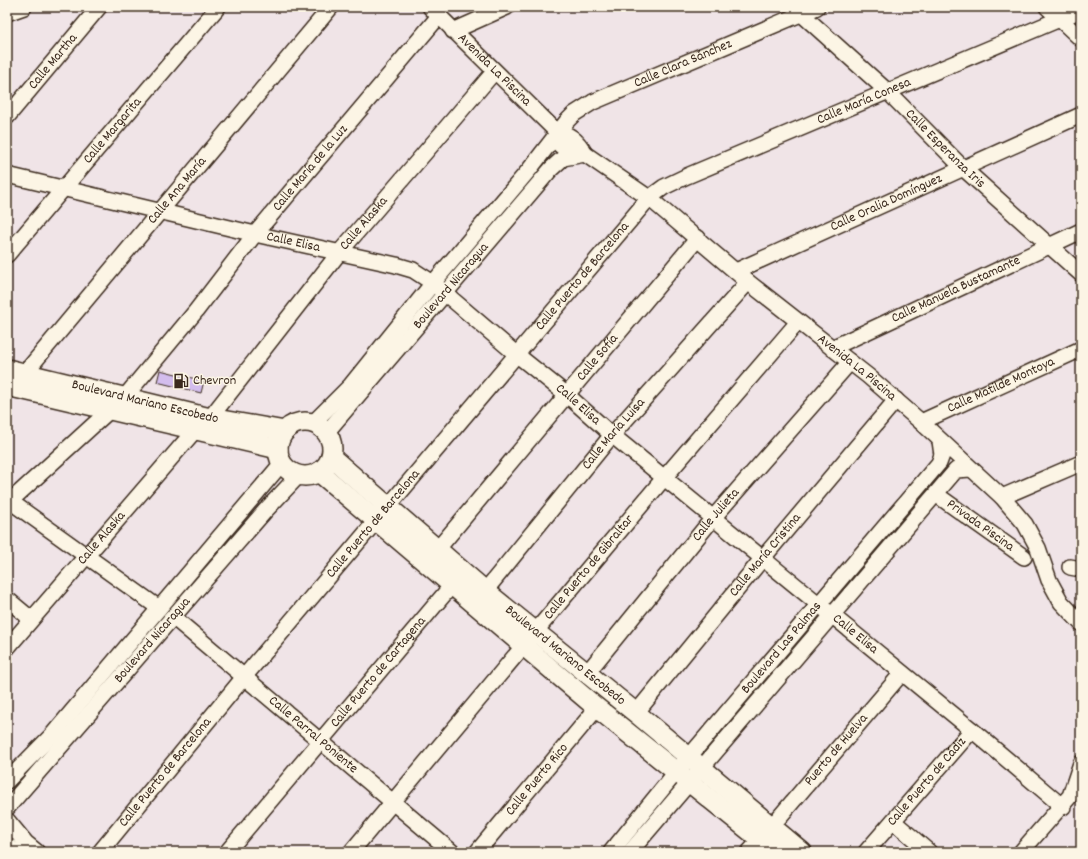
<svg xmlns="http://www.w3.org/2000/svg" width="1088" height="859" viewBox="0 0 1088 859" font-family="Dekko,sans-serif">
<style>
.building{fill:#d3bded;stroke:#3b2a1e}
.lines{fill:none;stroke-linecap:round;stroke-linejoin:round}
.minor-casing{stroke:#3b2a1e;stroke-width:18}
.major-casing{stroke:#3b2a1e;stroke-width:22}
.minor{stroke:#fcf5e5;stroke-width:15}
.major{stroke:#fcf5e5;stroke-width:19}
.labels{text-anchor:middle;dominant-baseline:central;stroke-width:3;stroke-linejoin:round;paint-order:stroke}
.street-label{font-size:14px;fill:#3b2a1e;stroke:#fcf5e5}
.poi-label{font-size:14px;fill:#3b2a1e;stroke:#fcf5e5;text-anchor:start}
</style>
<rect width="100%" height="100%" fill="#f0e4e7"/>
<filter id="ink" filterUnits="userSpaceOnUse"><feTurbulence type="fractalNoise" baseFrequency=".025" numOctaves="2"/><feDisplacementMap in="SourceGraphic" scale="8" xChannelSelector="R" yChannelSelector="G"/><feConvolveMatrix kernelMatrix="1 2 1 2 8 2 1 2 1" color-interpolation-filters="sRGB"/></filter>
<g filter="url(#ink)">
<path class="building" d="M160 370 204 381 201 393 157 382Z"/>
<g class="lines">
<g class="minor-casing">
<g id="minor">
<path id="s1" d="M430 7 558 133 560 145 566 150 585 154 649 198 748 282 868 376 921 422 1002 497 1025 524 1038 548 1049 580 1061 602 1081 623"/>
<path d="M1047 7 1081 39"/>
<path id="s2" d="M795 8 887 91 963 168 1081 274"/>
<path d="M7 13 24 7"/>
<path d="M453 31 507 7"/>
<path id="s3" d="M7 117 99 7"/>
<path id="s4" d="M7 175 255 234 396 265 413 270 433 283 516 354 566 394 612 435 972 730 1063 807"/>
<path id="s5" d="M7 255 218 7"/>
<path id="s6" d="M736 271 1081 115"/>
<path id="s7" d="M832 348 1081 231"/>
<path id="s8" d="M24 374 331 7"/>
<path id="s9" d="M124 398 196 311 255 234 439 16"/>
<path id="s10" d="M210 418 339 253 494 72"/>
<path id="s11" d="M921 422 1081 349"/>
<path id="s12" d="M313 423 351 385 433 283 529 170 567 121 574 114 593 102 817 7"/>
<path id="s13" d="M326 433 551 169 563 158 585 154C579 143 571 133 558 133"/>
<path id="s14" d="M937 495 1024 557"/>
<path d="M1002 497 1081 463"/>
<path d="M7 499 159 608"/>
<path d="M7 504 111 409"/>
<path id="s15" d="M436 551 698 238"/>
<path d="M1070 567 1081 569"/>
<path id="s16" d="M485 591 612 435 748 282"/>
<path d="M7 599 31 619"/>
<path id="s17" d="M173 617 452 852"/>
<path id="s18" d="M7 648 196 429"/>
<path id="s19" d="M587 673 713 518 850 362"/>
<path id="s20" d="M636 713 762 559 896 400"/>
<path d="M7 781 52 735 282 463"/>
<path id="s21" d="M7 808 265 511 299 475"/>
<path d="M7 820 26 843 37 852"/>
<path d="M893 821 929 852"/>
<path id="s22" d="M771 827 902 673"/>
<path d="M7 845 16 852"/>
<path id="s23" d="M100 852 244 677 649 198 664 187 687 176 1081 10"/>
<path id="s24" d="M227 852 452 585"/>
<path id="s25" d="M351 852 664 478 798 322"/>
<path id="s26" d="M477 852 597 708"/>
<path id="s27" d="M611 852 677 771 939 463 942 455 940 441"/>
<path d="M630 852 956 470 971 469"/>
<path d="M749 852 761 839"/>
<path id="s28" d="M866 852 972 730"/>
<path d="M1021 852 1070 796 1081 763"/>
</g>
</g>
<g class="major-casing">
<g id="major">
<path id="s29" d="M7 369 210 418 285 431"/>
<path d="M7 386 278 449"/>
<circle cx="305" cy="449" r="27"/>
<path id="s30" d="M331 457 485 591 636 713 802 852"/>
<path d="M319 472 597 708 776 852"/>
</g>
</g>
<use href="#minor" class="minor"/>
<use href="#major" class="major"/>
</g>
</g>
<defs>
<g id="fuel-bare" transform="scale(1.2)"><path d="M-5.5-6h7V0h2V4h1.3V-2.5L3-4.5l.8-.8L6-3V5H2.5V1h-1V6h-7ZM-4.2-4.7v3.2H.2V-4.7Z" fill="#3b2a1e" stroke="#fcf5e5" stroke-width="2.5" paint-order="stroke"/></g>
</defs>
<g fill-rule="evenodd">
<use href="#fuel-bare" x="181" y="381"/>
</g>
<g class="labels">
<g class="street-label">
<text stroke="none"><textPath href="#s3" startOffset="72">Calle Martha</textPath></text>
<text stroke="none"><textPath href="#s12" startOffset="525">Calle Clara Sánchez</textPath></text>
<text stroke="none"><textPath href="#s1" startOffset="90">Avenida La Piscina</textPath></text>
<text stroke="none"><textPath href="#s23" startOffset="1090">Calle María Conesa</textPath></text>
<text stroke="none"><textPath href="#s5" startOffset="163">Calle Margarita</textPath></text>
<text stroke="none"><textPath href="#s2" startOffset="206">Calle Esperanza Iris</textPath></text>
<text stroke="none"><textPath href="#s9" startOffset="296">Calle María de la Luz</textPath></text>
<text stroke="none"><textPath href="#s8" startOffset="239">Calle Ana María</textPath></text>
<text stroke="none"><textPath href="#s6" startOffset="165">Calle Oralia Domínguez</textPath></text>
<text stroke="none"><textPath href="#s10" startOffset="248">Calle Alaska</textPath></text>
<text stroke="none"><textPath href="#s4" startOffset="294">Calle Elisa</textPath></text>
<text stroke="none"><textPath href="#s23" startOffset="751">Calle Puerto de Barcelona</textPath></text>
<text stroke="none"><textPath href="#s13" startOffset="193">Boulevard Nicaragua</textPath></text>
<text stroke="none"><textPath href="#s7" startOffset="137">Calle Manuela Bustamante</textPath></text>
<text stroke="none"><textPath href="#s15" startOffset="252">Calle Sofía</textPath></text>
<text stroke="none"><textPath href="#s1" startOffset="565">Avenida La Piscina</textPath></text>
<text stroke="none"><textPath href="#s11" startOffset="88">Calle Matilde Montoya</textPath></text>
<text stroke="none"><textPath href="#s29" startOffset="142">Boulevard Mariano Escobedo</textPath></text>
<text stroke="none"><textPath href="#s4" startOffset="630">Calle Elisa</textPath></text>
<text stroke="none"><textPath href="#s16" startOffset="203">Calle María Luisa</textPath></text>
<text stroke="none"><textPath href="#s19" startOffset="204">Calle Julieta</textPath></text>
<text stroke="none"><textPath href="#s23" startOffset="427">Calle Puerto de Barcelona</textPath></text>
<text stroke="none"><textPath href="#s14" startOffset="53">Privada Piscina</textPath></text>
<text stroke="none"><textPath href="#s18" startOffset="145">Calle Alaska</textPath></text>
<text stroke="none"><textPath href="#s20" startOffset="204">Calle María Cristina</textPath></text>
<text stroke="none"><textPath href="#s25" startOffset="371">Calle Puerto de Gibraltar</textPath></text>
<text stroke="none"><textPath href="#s4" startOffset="990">Calle Elisa</textPath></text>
<text stroke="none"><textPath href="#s21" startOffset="222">Boulevard Nicaragua</textPath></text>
<text stroke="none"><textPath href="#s27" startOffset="266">Boulevard Las Palmas</textPath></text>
<text stroke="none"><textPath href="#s30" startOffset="307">Boulevard Mariano Escobedo</textPath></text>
<text stroke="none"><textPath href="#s24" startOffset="235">Calle Puerto de Cartagena</textPath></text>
<text stroke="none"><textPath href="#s17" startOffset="183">Calle Parral Poniente</textPath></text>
<text stroke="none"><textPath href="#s22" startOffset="101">Puerto de Huelva</textPath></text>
<text stroke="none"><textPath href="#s23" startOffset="103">Calle Puerto de Barcelona</textPath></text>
<text stroke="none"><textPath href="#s26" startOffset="94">Calle Puerto Rico</textPath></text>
<text stroke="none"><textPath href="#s28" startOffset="93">Calle Puerto de Cádiz</textPath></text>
</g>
<g class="poi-label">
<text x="193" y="381">Chevron</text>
</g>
</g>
<rect width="1088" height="859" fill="none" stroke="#fcf5e5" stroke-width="24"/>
<rect x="12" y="12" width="1064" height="835" fill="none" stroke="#3b2a1e" stroke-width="1.5" filter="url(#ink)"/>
</svg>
